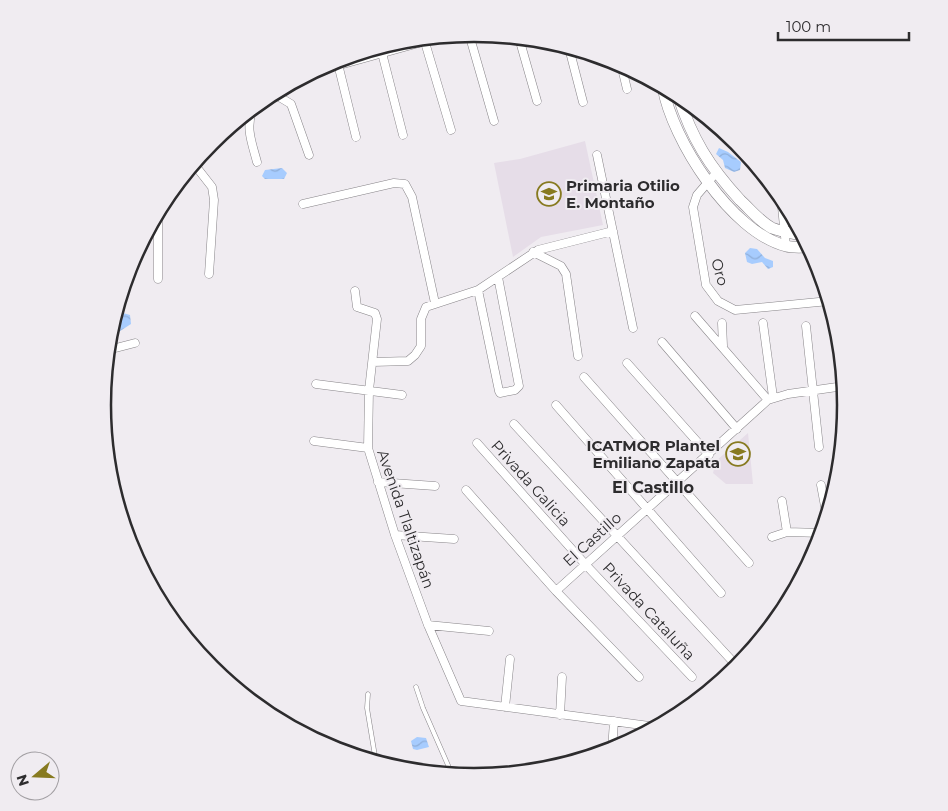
<svg xmlns="http://www.w3.org/2000/svg" width="948" height="811" viewBox="0 0 948 811" font-family="Montserrat,sans-serif">
<style>
.built{fill:#e6dde8}
.water{fill:url(#water-waves)}
.lines{fill:none;stroke-linecap:round;stroke-linejoin:round}
.lane-casing{stroke:#878488;stroke-width:5}
.street-casing{stroke:#878488;stroke-width:9}
.secondary-casing{stroke:#878488;stroke-width:12}
.lane{stroke:#fff;stroke-width:4}
.street{stroke:#fff;stroke-width:8}
.secondary{stroke:#fff;stroke-width:11}
.labels{text-anchor:middle;dominant-baseline:central;stroke-width:4;stroke-linejoin:round;paint-order:stroke}
.poi-label{font-size:15px;font-weight:bold;fill:#2d2c2e;stroke:#f0ecf1;text-anchor:start}
.street-label{font-size:15px;fill:#2d2c2e;stroke:#f0ecf1}
.neighbourhood-label{font-size:16px;font-weight:bold;fill:#2d2c2e;stroke:#f0ecf1}
.rim{fill:none;stroke:#2d2c2e;stroke-width:2.5}
</style>
<defs>
<pattern id="water-waves" width="16" height="10" patternUnits="userSpaceOnUse" patternTransform="scale(1.25)"><rect width="16" height="10" fill="#a7ccfe"/><path d="M0 5q4-4 8 0t8 0" fill="none" stroke="#90afda"/></pattern>
</defs>
<rect width="100%" height="100%" fill="#f0ecf1"/>
<path class="built" d="M585 141 603 225 541 237 513 257 494 163 520 159Z
M748 433 753 484H726L713 473 716 461Z"/>
<path class="water" d="M719 148 728 152 741 162 740 170 734 172 725 168 723 160 716 154Z
M282 168 287 173 284 179H265L262 176 265 170Z
M750 248 757 249 765 258 773 261V267L768 269 762 262 752 264 747 262 745 253Z
M123 313 130 315 131 324 117 333H109L113 320Z
M417 737 426 738 429 747 417 750 413 749 411 741Z"/>
<g class="lines">
<g class="lane-casing">
<path id="lane" d="M416 687 423 708 451 772
M368 694 367 708 376 762"/>
</g>
<g class="street-casing">
<path id="street" d="M469 34 494 121
M519 38 537 101
M424 39 451 130
M569 48 583 102
M382 53 403 135
M337 60 356 137
M621 64 627 89
M267 97 276 95 291 104 309 155
M253 109C245 127 252 143 257 162
M597 155 633 328
M194 164 212 187 214 200 209 274
M716 173 697 195 693 207 706 285 718 301 735 310 829 301
M781 197 786 246
M303 204 394 183 405 184 412 197 435 303
M158 213V279
M533 252 561 266 566 274 578 356
M478 290 499 391 500 393 515 390 519 386 498 277
M355 291 357 307 375 313 377 319 369 390 368 448 395 535 428 625 461 701 657 727
M695 316 768 400
M722 323 723 346
M763 323 773 397
M806 326 819 447
M662 342 737 429
M108 350 135 343
M373 362 408 361 415 355 421 346V319L426 307 478 290 538 250 613 231
M627 363 709 455
M584 377 749 563
M316 384 402 395
M556 405 721 593
M514 424 735 664
M314 441 368 448
M477 443 585 564 692 677
M378 482 435 486
M821 485 827 517
M466 490 556 591 639 677
M782 501 787 532
M395 535 454 539
M772 537 787 532 822 533
M798 585V580
M556 591 768 400 788 394 844 386
M428 625 489 631
M505 707 510 659
M560 715 562 677
M612 750 614 721"/>
</g>
<g class="secondary-casing">
<path id="secondary" d="M316 70 431 38
M663 87C672 140 731 232 786 246 793 248 802 247 809 247
M678 95C692 139 709 166 740 200 750 209 760 222 772 228 782 232 792 233 802 235
M399 769 478 777"/>
</g>
<use href="#lane" class="lane"/>
<use href="#street" class="street"/>
<use href="#secondary" class="secondary"/>
</g>
<defs>
<g id="school-ring" transform="scale(1.25)"><circle r="9.5" fill="#f0ecf1" stroke="#877a20" stroke-width="1.5"/><path d="M0-5L7-2L0 1L-7-2ZM-4 1L0 2.5L4 1V4Q0 6-4 4Z" fill="#877a20"/></g>
<g id="university-ring" transform="scale(1.25)"><circle r="9.5" fill="#f0ecf1" stroke="#877a20" stroke-width="1.5"/><path d="M0-5L7-2L0 1L-7-2ZM-4 1L0 2.5L4 1V4Q0 6-4 4Z" fill="#877a20"/></g>
</defs>
<g fill-rule="evenodd">
<use href="#school-ring" x="549" y="194"/>
<use href="#university-ring" x="738" y="454"/>
</g>
<g class="labels">
<g class="poi-label">
<text x="566" y="185">Primaria Otilio<tspan x="566" dy="17">E. Montaño</tspan></text>
<text x="720" y="445" text-anchor="end">ICATMOR Plantel<tspan x="720" dy="17">Emiliano Zapata</tspan></text>
</g>
<g class="street-label">
<text transform="translate(720 272) rotate(74)">Oro</text>
<text transform="translate(531 483) rotate(48)">Privada Galicia</text>
<text transform="translate(406 519) rotate(71)">Avenida Tlaltizapán</text>
<text transform="translate(592 539) rotate(-42)">El Castillo</text>
<text transform="translate(649 611) rotate(47)">Privada Cataluña</text>
</g>
<g class="neighbourhood-label">
<text x="653" y="487">El Castillo</text>
</g>
</g>
<path d="M0 0H948V811H0ZM111 405a363 363 0 1 1 726 0a363 363 0 1 1-726 0Z" fill="#f0ecf1" fill-rule="evenodd"/>
<path class="rim" d="M111 405a363 363 0 1 1 726 0a363 363 0 1 1-726 0Z"/>
<g transform="translate(35 776) rotate(251)"><circle r="24" fill="#f0ecf1" stroke="#a29fa3"/>
<path d="M0-4L9 19L0 12L-9 19Z" fill="#877a20"/>
<text y="-8" font-size="14" font-weight="bold" text-anchor="middle" fill="#2d2c2e">N</text>
</g>
<path d="M778 32v8h131v-8" fill="none" stroke="#2d2c2e" stroke-width="2.5"/>
<text x="786" y="32" font-size="15" fill="#2d2c2e" stroke="#f0ecf1" stroke-width="4" paint-order="stroke">100 m</text>
</svg>
